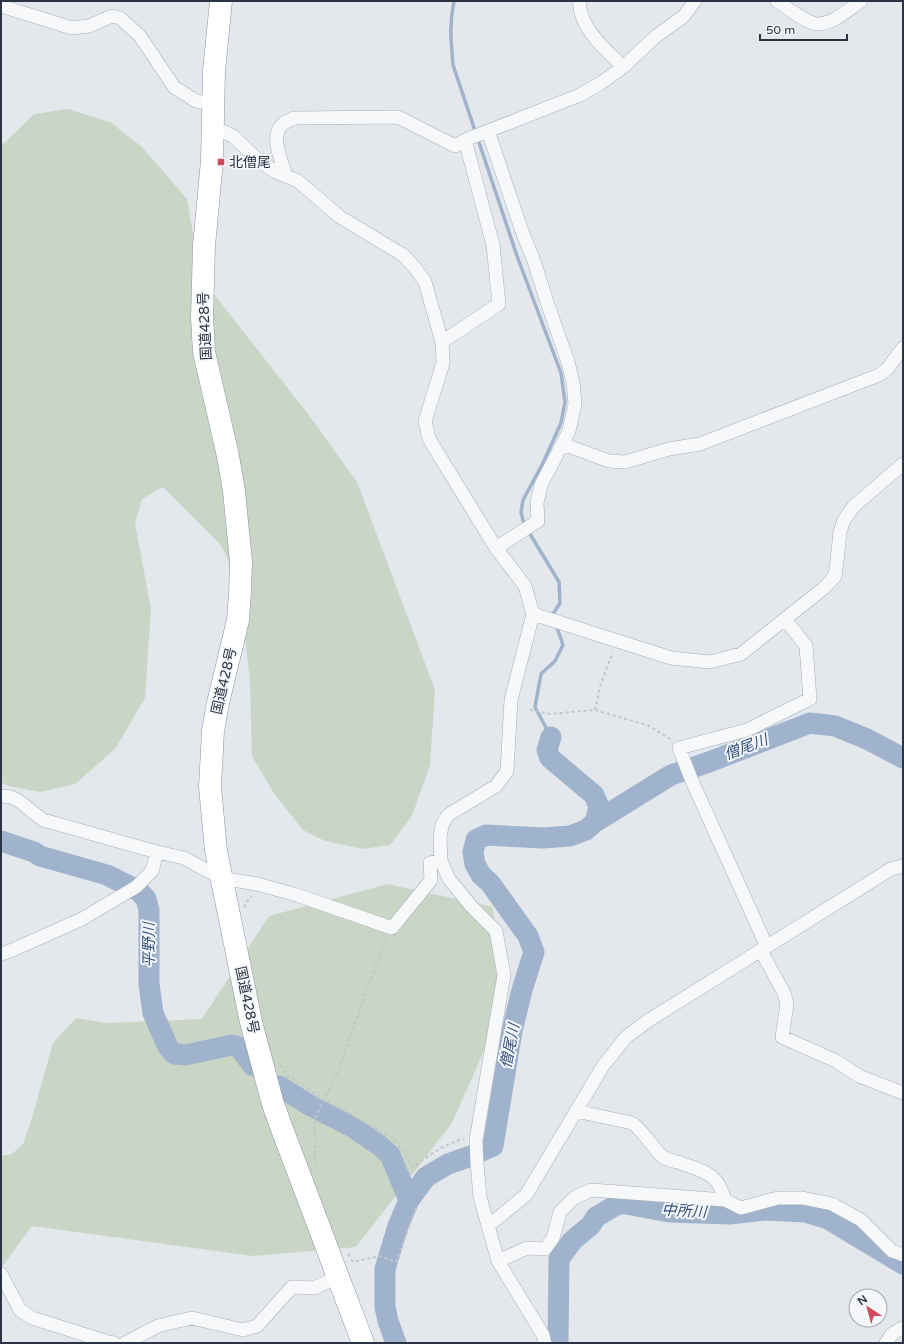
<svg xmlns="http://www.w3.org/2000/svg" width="904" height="1344" viewBox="0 0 904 1344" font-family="'Varela Round','Noto Sans JP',sans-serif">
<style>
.green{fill:#c9d6c5}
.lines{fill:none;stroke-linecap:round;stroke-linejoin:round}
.stream{stroke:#9fb4cc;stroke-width:3.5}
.river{stroke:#9fb4cc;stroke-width:21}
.minor-casing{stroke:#a9aeb7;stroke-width:14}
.trunk-casing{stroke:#8b94a3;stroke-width:23}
.path{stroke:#c2c5cb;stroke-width:2;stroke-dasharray:3 3;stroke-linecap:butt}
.minor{stroke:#f7f8fa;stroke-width:13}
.trunk{stroke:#fff;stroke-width:22}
.poi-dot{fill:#d1495b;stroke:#f4f6f9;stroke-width:1.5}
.labels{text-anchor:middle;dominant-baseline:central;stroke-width:4;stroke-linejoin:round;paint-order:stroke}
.poi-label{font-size:14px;fill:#2b3445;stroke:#f4f6f9;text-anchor:start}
.street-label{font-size:14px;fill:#2b3445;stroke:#f4f6f9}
.water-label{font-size:15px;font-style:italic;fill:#34527a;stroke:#f4f6f9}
</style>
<rect width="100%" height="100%" fill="#e4e7ec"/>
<path class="green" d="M68 109 110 122 142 147 187 199 196 252 209 288 308 414 357 482 435 690 430 765 412 816 390 845 363 849 325 841 303 830 275 795 252 756 250 681 239 584 221 545 163 487 142 499 135 523 151 609 145 698 115 749 75 784 40 792 8 786 1 782V146L34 114Z
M388 884 493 907 502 1010 452 1123 356 1247 253 1256 32 1226 1 1268V1156L12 1154 23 1144 31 1121 53 1043 76 1018 106 1023 202 1019 269 916Z"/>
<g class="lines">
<path class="stream" d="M454 1C449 25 451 41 453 65L517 256 561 373 565 402 561 423 543 463 523 500 521 512 524 524 559 582 560 603 553 614 554 617
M551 737 535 707 541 674 555 661 563 645 556 625"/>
<path class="river" d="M595 822 671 775 709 762 810 723 835 726 867 739 903 758
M1 841 34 852 40 856 107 875 139 891 146 899 149 910V984L153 1013 168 1047 174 1054 185 1055 232 1045 239 1047 253 1066
M279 1086 311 1106 354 1128 379 1145 390 1155 409 1200
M396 1343 388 1321 385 1307V1269L398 1226 409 1200 426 1177 448 1164 471 1156 493 1146 512 1031 522 990 534 952 528 936 490 883 481 875 475 864 473 852 476 840 486 835 543 838 570 836 586 830 595 822 599 807 594 795 550 758 547 750 551 737
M558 1343 559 1259 572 1241 591 1225 596 1217 618 1204H626L669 1212 730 1214 765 1210 805 1212 828 1219 903 1264"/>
<g class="minor-casing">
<path id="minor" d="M580 1C577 26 608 52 623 67
M777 1C786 7 808 24 818 24 833 24 849 9 861 1
M1 6 72 28 89 26 112 16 120 18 140 36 174 87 196 101 213 104
M213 127 233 136 258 160 276 172 298 181 340 217 403 255 416 269 425 282 442 342 443 363 425 421 429 439 496 548 525 586 533 614 511 700 507 771 496 786 448 815 442 825 440 839 441 860 444 868 449 879 471 906 496 931 504 975 476 1140 477 1163 480 1197 498 1261 543 1335 545 1343
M488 131 523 234 534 261 547 302 568 362 573 382 575 404 569 431 541 485 537 503 538 521 496 548
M286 176C282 162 269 135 283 124 286 121 291 120 294 118L398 117 455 146 465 140
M442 342 499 304 493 245 465 140 580 95 601 83 623 67 655 37 684 16 695 1
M562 444 609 461 625 462 669 449 700 444 879 375 887 369 903 348
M533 614 671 658 710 662 741 654 824 588 835 576 837 561 840 532 844 520 853 507 903 464
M1 796 11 797 19 801 43 820 157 852 184 858 221 878 257 884 297 895 392 928 431 880 430 863 441 860
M767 947 692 781 679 748 747 730 810 699 806 646 785 619
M761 951 784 993 787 1004 782 1037 836 1061 859 1076 903 1093
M1 954 10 951 82 919 136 887 152 871 157 852
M576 1111 632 1123C645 1132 651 1147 663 1157 667 1160 673 1161 678 1162 702 1171 717 1171 725 1200
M488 1226 526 1195 603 1066 626 1037 649 1020 891 869 903 866
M498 1261 527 1248 545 1249 553 1238 560 1212 574 1198 591 1190 725 1200 741 1208 778 1198H802L832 1204 861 1220 892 1251 903 1255
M1 1274 20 1310 32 1318 108 1342 114 1343
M125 1343 158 1326 174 1322 192 1318 243 1330 257 1326 292 1287 314 1288 338 1277
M886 1343 892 1334 902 1328H903"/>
</g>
<g class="trunk-casing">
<path id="trunk" d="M221 1 214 71 212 161 204 246 202 317 204 352 228 456 234 491 241 562 240 593 238 620 218 703 213 731 210 787 216 851 251 1022 273 1104 282 1129 363 1343"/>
</g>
<path class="path" d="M530 710 550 714 595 710 647 725 666 736 671 740
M595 710 601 683 613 652
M244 907 248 900 252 896
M281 1065 287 1075 323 1099 393 1138 406 1155 413 1167C430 1155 443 1144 464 1139
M315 1166V1125L316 1116 339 1068 386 938
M348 1254 353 1262 380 1256 396 1262 416 1208"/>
<use href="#minor" class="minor"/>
<use href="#trunk" class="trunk"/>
</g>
<rect class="poi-dot" x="217" y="158" width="8" height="8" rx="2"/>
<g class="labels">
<g class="poi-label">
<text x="229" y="162">北僧尾</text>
</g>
<g class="street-label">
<text transform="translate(205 326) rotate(-93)">国道428号</text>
<text transform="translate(224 681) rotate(-77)">国道428号</text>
<text transform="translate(247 1000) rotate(78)">国道428号</text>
</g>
<g class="water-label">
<text transform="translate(746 747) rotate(-21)">僧尾川</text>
<text transform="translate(149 945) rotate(-90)">平野川</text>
<text transform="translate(510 1046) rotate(-79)">僧尾川</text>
<text transform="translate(684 1211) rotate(3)">中所川</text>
</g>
</g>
<rect width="904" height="1344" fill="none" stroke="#2b3445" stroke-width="4"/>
<g transform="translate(868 1308) rotate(324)"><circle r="19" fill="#f4f6f9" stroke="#a4a8b1"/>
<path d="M0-3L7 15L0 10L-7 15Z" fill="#d1495b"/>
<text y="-6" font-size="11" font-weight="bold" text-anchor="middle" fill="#2b3445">N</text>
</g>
<path d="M760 34v6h87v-6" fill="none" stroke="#2b3445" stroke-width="2"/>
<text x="766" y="34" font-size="12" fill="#2b3445" stroke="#f4f6f9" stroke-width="3" paint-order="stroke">50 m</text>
</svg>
